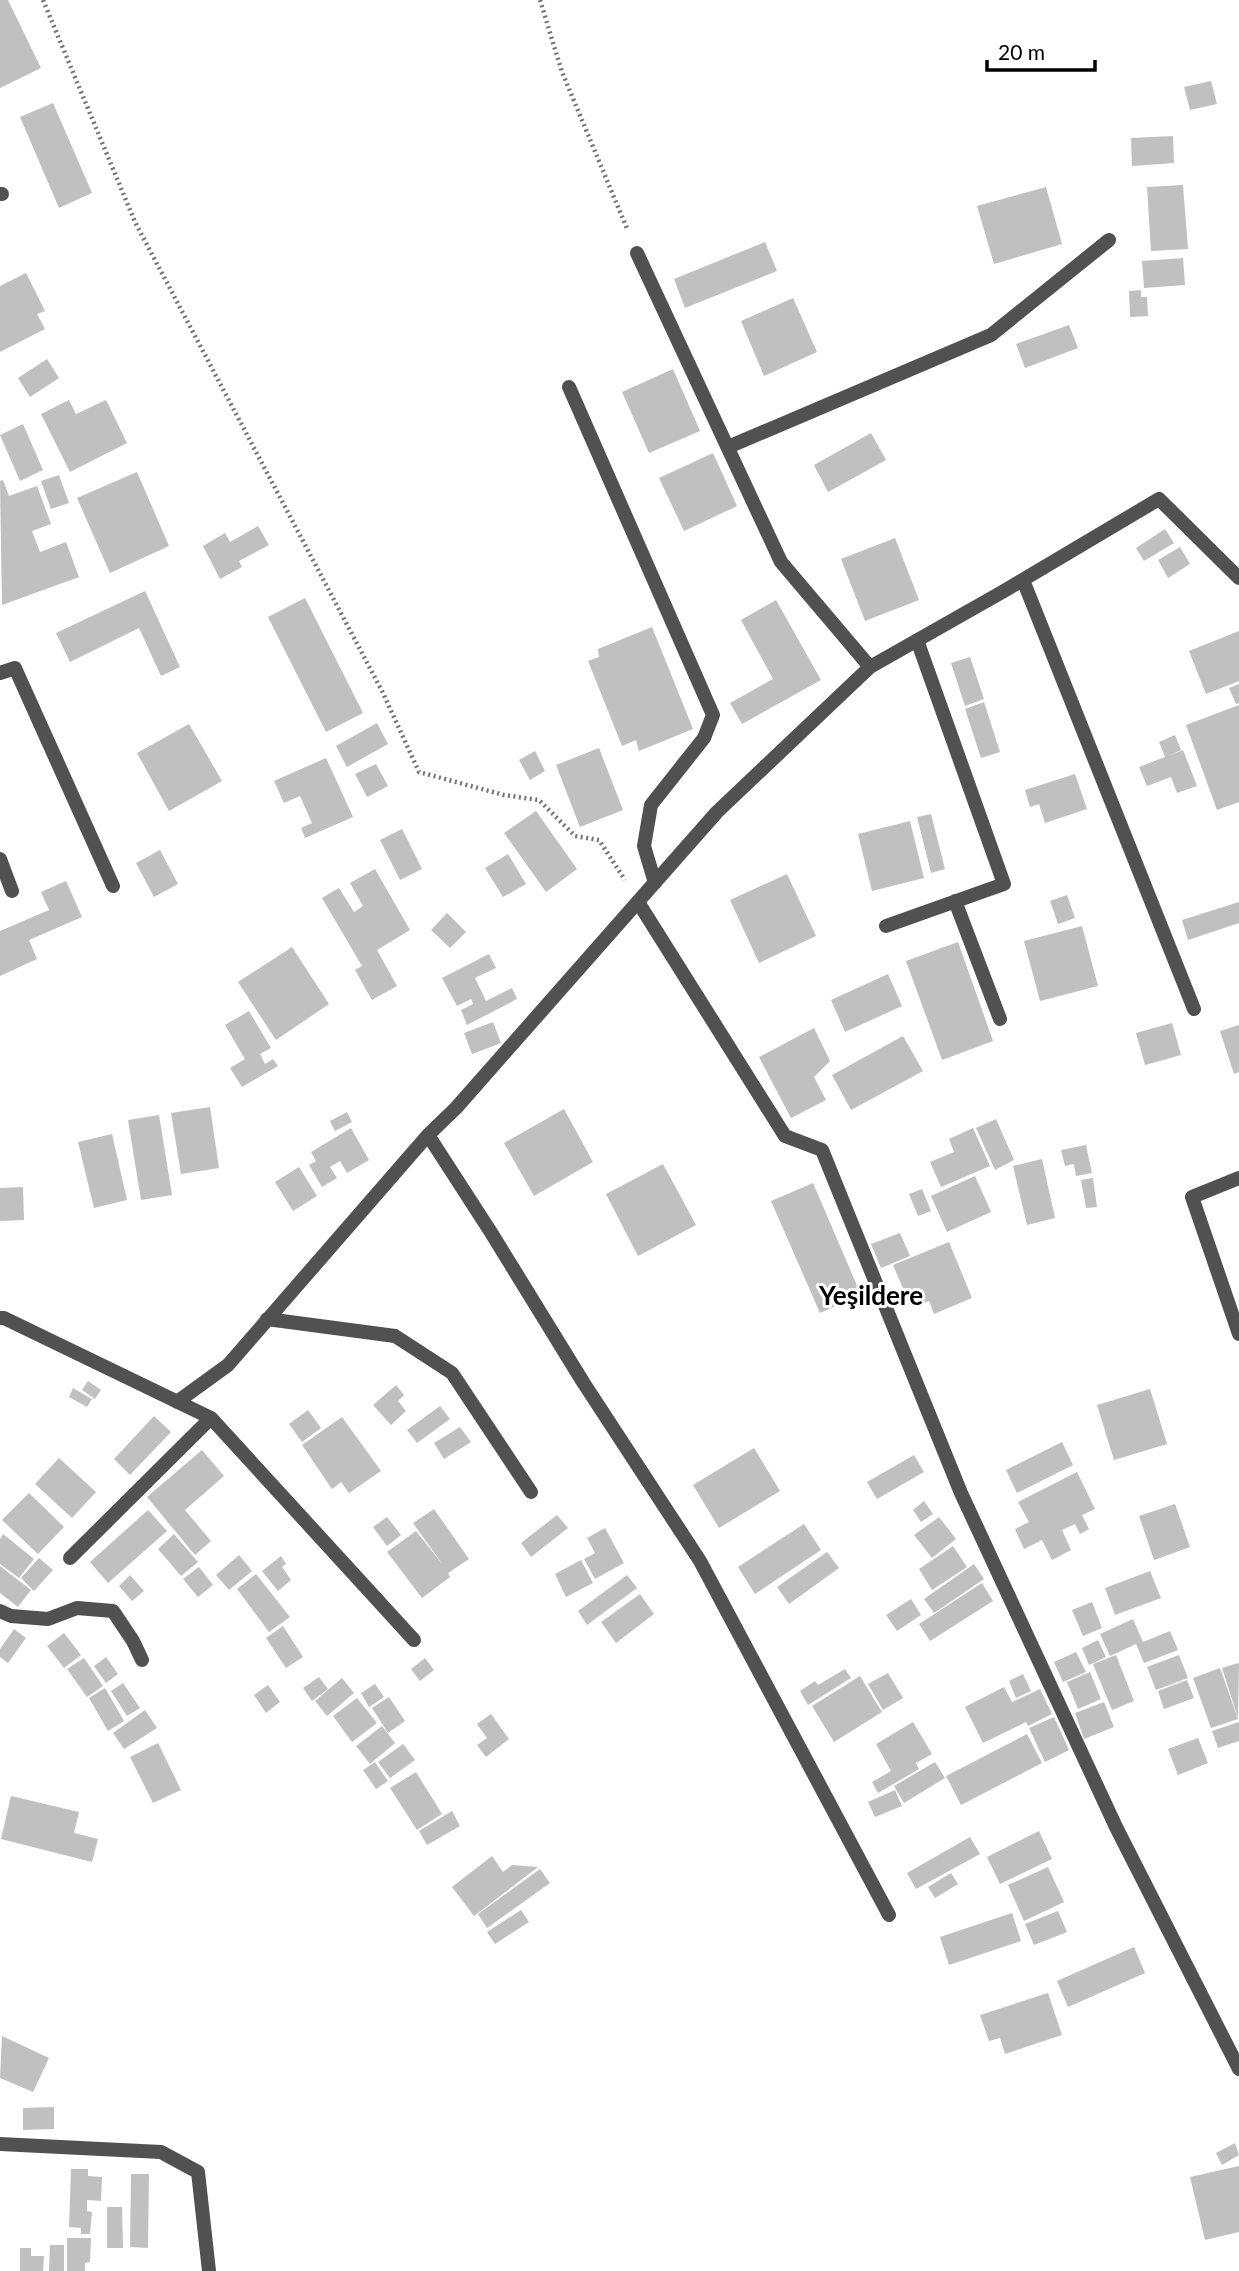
<svg xmlns="http://www.w3.org/2000/svg" width="1239" height="2271" viewBox="0 0 1239 2271" font-family="Lato,sans-serif">
<style>
.building{fill:#c0c0c0}
.lines{fill:none;stroke-linecap:round;stroke-linejoin:round}
.path{stroke:#737373;stroke-width:4.5;stroke-dasharray:2 3.5;stroke-linecap:butt}
.lane{stroke:#515151;stroke-width:14}
.street{stroke:#515151;stroke-width:14}
.labels{text-anchor:middle;dominant-baseline:central;stroke-width:6;stroke-linejoin:round;paint-order:stroke}
.district-label{font-size:26px;font-weight:bold;fill:#000;stroke:#fff}
</style>
<rect width="100%" height="100%" fill="#fff"/>
<path class="building" d="M0 0H8L41 68 0 88Z
M1211 81 1217 104 1190 110 1184 87Z
M53 103 92 193 59 208 20 117Z
M1173 136 1174 163 1132 166 1131 138Z
M1183 185 1188 249 1151 251 1147 187Z
M1046 187 1062 244 994 264 977 206Z
M765 242 777 271 685 308 674 279Z
M1183 258 1185 285 1144 288 1142 261Z
M26 273 45 311 37 314 45 329 0 352V286Z
M1141 290V297H1147L1148 316 1130 317 1129 291Z
M793 298 817 352 764 376 741 321Z
M1069 325 1078 348 1025 368 1016 344Z
M47 359 59 378 30 397 18 378Z
M673 369 700 431 649 453 622 392Z
M69 400 76 414 106 400 127 443 70 472 41 414Z
M23 424 43 470 20 481 0 435Z
M871 433 886 460 828 492 814 465Z
M713 453 737 506 684 531 659 478Z
M137 472 169 546 110 573 77 498Z
M59 475 69 503 51 509 41 481Z
M3 480 9 496 37 486 51 524 32 531 40 552 66 542 79 577 2 605 0 481Z
M258 526 269 545 239 561 242 567 220 579 203 546 225 533 230 542Z
M1165 529 1174 543 1144 561 1136 548Z
M895 538 919 600 865 621 841 559Z
M1180 547 1190 564 1168 578 1158 560Z
M145 591 180 667 161 676 139 628 70 662 56 633Z
M305 598 363 713 326 732 268 617Z
M776 600 821 680 742 724 730 703 773 679 741 620Z
M652 627 693 729 639 751 636 740 622 746 588 661 599 657 598 649Z
M1239 631V681L1206 694 1189 651Z
M970 657 984 699 965 706 951 663Z
M1239 684V703L1236 704 1229 688Z
M984 702 1000 752 981 758 965 709Z
M1239 705V802L1217 810 1186 725Z
M377 723 388 744 347 767 336 746Z
M189 724 222 781 169 811 137 753Z
M1175 735 1181 750 1168 756 1183 750 1197 786 1177 793 1171 777 1147 786 1139 767 1165 757 1159 742Z
M599 748 623 810 580 827 556 765Z
M535 751 545 771 530 780 519 760Z
M326 758 353 817 305 838 301 828 312 823 300 796 284 803 274 781Z
M376 764 388 786 367 797 355 774Z
M1075 774 1087 809 1045 823 1039 804 1030 807 1025 790Z
M536 811 577 869 546 892 504 833Z
M931 814 945 869 931 873 917 817Z
M910 821 924 878 872 891 858 834Z
M402 829 422 869 400 880 380 840Z
M160 850 178 884 154 897 136 863Z
M508 854 526 884 503 897 485 868Z
M375 869 410 930 377 950 397 986 372 1000 355 970 362 966 322 898 339 888 354 912 363 906 350 883Z
M787 874 816 936 759 963 730 900Z
M66 881 82 917 29 940 37 959 0 976V931L49 910 41 892Z
M1067 895 1075 918 1058 924 1050 901Z
M1239 902V923L1188 940 1182 920Z
M447 913 466 932 450 948 431 930Z
M1082 926 1098 986 1040 1001 1024 941Z
M958 942 993 1041 942 1060 906 961Z
M292 947 329 1004 276 1040 238 982Z
M489 954 496 968 475 978 486 1001 512 988 517 999 467 1025 461 1010 473 1004 471 999 457 1006 442 978Z
M888 974 902 1006 845 1032 831 1000Z
M249 1011 271 1048 260 1054 265 1064 273 1059 278 1066 242 1087 230 1068 245 1059 225 1025Z
M493 1022 501 1043 472 1054 464 1033Z
M1172 1023 1181 1055 1145 1065 1136 1033Z
M1239 1025V1072L1234 1074 1220 1031Z
M814 1028 830 1061 814 1077 826 1100 791 1118 759 1057Z
M903 1036 923 1071 851 1110 832 1075Z
M210 1107 219 1168 181 1174 171 1113Z
M564 1109 593 1162 534 1196 504 1143Z
M347 1112 352 1122 335 1131 330 1121Z
M159 1115 172 1195 141 1200 128 1120Z
M996 1119 1014 1160 995 1170 976 1128Z
M351 1128 369 1160 347 1173 340 1161 330 1167 337 1178 322 1187 309 1165 316 1161 311 1152Z
M973 1128 990 1166 941 1187 930 1162 954 1152 949 1139Z
M112 1134 127 1200 94 1208 78 1142Z
M1086 1145 1092 1173 1076 1176 1074 1164 1065 1166 1061 1150Z
M1042 1159 1055 1218 1027 1225 1013 1166Z
M663 1164 696 1225 638 1256 606 1194Z
M299 1167 317 1196 293 1211 275 1182Z
M975 1176 991 1212 947 1232 931 1196Z
M1093 1178 1097 1207 1086 1208 1081 1180Z
M813 1183 861 1295 820 1313 771 1201Z
M23 1187 24 1220 0 1221V1188Z
M922 1189 931 1211 918 1216 909 1194Z
M900 1233 910 1256 881 1268 871 1244Z
M949 1242 972 1298 934 1314 929 1301 920 1305 917 1297 908 1300 893 1265Z
M88 1381 101 1390 95 1399 82 1390Z
M396 1385 404 1395 398 1401 406 1411 391 1425 373 1405Z
M73 1388 92 1399 87 1407 69 1397Z
M1150 1389 1167 1444 1114 1460 1097 1405Z
M440 1406 450 1419 417 1443 407 1430Z
M308 1410 321 1428 302 1442 289 1424Z
M154 1416 171 1432 130 1475 114 1459Z
M342 1417 381 1471 349 1493 341 1482 332 1489 302 1445Z
M460 1427 471 1442 444 1459 434 1443Z
M1062 1442 1073 1465 1017 1493 1006 1470Z
M754 1448 780 1491 719 1528 693 1485Z
M202 1450 224 1476 185 1510 211 1541 195 1555 147 1497Z
M914 1455 924 1472 877 1499 867 1482Z
M59 1458 96 1492 72 1518 35 1484Z
M1077 1472 1095 1509 1082 1515 1089 1529 1080 1534 1075 1524 1062 1530 1071 1550 1052 1560 1042 1540 1024 1549 1015 1529 1029 1522 1018 1502Z
M29 1493 64 1527 38 1554 2 1520Z
M924 1501 933 1514 921 1522 913 1510Z
M1175 1504 1190 1547 1154 1560 1139 1516Z
M434 1509 469 1559 448 1573 450 1577 422 1598 387 1552 416 1531 443 1565 413 1523Z
M148 1510 167 1531 108 1583 90 1562Z
M557 1515 568 1528 531 1557 521 1543Z
M387 1517 401 1535 387 1546 373 1527Z
M939 1517 956 1539 932 1558 914 1535Z
M804 1524 821 1550 755 1594 738 1567Z
M605 1528 624 1563 595 1579 584 1559 595 1553 587 1538Z
M3 1534 34 1559 19 1578 0 1564V1539Z
M174 1534 198 1562 181 1576 158 1549Z
M953 1546 967 1567 932 1590 919 1569Z
M827 1552 839 1568 789 1604 777 1587Z
M239 1555 252 1571 229 1590 216 1575Z
M281 1556 286 1564 282 1567 291 1580 278 1591 262 1571Z
M39 1558 53 1570 34 1591 21 1578Z
M581 1560 593 1583 566 1597 555 1574Z
M974 1564 984 1579 934 1613 924 1599Z
M0 1566 31 1590 18 1607 0 1593Z
M199 1567 213 1585 198 1597 183 1579Z
M1150 1571 1161 1598 1115 1615 1105 1588Z
M256 1574 290 1617 269 1632 237 1589Z
M130 1575 144 1591 132 1601 119 1586Z
M627 1575 637 1588 587 1625 578 1611Z
M982 1583 993 1601 930 1641 919 1624Z
M640 1594 654 1614 616 1643 601 1622Z
M911 1599 921 1615 897 1631 886 1615Z
M1092 1602 1102 1628 1083 1636 1072 1610Z
M1133 1619 1143 1642 1170 1631 1178 1650 1144 1663 1136 1644 1110 1656 1100 1634Z
M283 1626 303 1657 286 1668 266 1638Z
M14 1629 26 1638 8 1663 0 1657V1649Z
M64 1633 81 1655 64 1668 47 1646Z
M1098 1640 1106 1657 1089 1665 1082 1648Z
M1076 1652 1086 1672 1063 1682 1054 1662Z
M1116 1655 1134 1701 1112 1710 1093 1664Z
M1179 1655 1188 1678 1156 1690 1147 1667Z
M106 1657 118 1674 106 1683 94 1666Z
M84 1658 103 1686 87 1697 67 1669Z
M425 1658 434 1670 420 1681 411 1669Z
M1238 1663 1239 1664 1238 1718 1222 1668Z
M1220 1668 1238 1719 1211 1728 1193 1678Z
M845 1669 851 1678 808 1705 800 1691 815 1681 818 1685Z
M1090 1672 1101 1699 1078 1709 1067 1682Z
M888 1673 903 1698 883 1710 868 1684Z
M1023 1674 1031 1691 1016 1698 1009 1681Z
M860 1676 882 1712 834 1742 812 1706Z
M319 1677 328 1689 312 1701 303 1688Z
M342 1678 354 1693 327 1716 315 1701Z
M1187 1680 1194 1698 1164 1709 1158 1691Z
M123 1683 140 1708 127 1716 111 1691Z
M375 1684 384 1697 369 1707 361 1693Z
M268 1685 280 1702 266 1713 254 1695Z
M1004 1687 1012 1702 1040 1689 1052 1714 1028 1726 1026 1722 983 1743 965 1707Z
M105 1688 124 1721 108 1731 89 1698Z
M389 1697 405 1721 388 1733 372 1708Z
M357 1698 377 1723 352 1742 333 1716Z
M1104 1702 1114 1727 1084 1739 1075 1713Z
M145 1710 157 1728 124 1749 113 1733Z
M491 1714 509 1739 486 1757 477 1745 487 1738 477 1724Z
M1054 1717 1069 1750 1045 1762 1029 1728Z
M913 1722 932 1754 916 1763 919 1769 878 1793 872 1782 891 1771 876 1744Z
M1239 1722V1741L1218 1748 1212 1731Z
M382 1726 395 1743 370 1764 356 1746Z
M1027 1734 1042 1763 961 1805 946 1776Z
M1198 1738 1208 1763 1178 1775 1168 1749Z
M158 1743 181 1790 153 1803 130 1757Z
M403 1744 415 1760 390 1778 378 1762Z
M375 1762 388 1781 376 1789 363 1770Z
M935 1762 945 1778 904 1803 894 1786Z
M416 1772 442 1814 417 1830 390 1788Z
M895 1790 902 1806 875 1817 868 1802Z
M11 1796 79 1812 74 1833 98 1839 92 1862 1 1839Z
M452 1811 460 1826 427 1845 419 1831Z
M1039 1831 1052 1859 1000 1884 987 1857Z
M970 1837 980 1854 916 1889 907 1873Z
M492 1856 503 1872 512 1865 538 1867 474 1916 452 1887Z
M1048 1867 1064 1902 1024 1921 1008 1885Z
M540 1869 550 1883 487 1928 478 1914Z
M951 1873 958 1884 935 1898 928 1887Z
M521 1910 529 1922 495 1944 487 1932Z
M1058 1911 1067 1932 1034 1945 1025 1924Z
M1012 1913 1021 1941 949 1965 940 1937Z
M1134 1947 1145 1973 1068 2007 1057 1981Z
M1048 1993 1062 2035 1005 2054 1000 2038 989 2041 980 2015Z
M2 2036 49 2058 33 2092 0 2078Z
M54 2107V2129L23 2130V2108Z
M1235 2143 1239 2155 1222 2165 1216 2153Z
M1239 2166V2232L1205 2240 1190 2177Z
M71 2169H88V2176L102 2177 101 2201 87 2200V2211L92 2212 90 2234H81V2228L69 2227Z
M131 2174H149L148 2248 130 2247Z
M107 2207H122L123 2248H107Z
M67 2238H91L90 2262 85 2263V2271H67Z
M50 2245H64V2271H49Z
M20 2248H31V2256H44L43 2271H20Z"/>
<g class="lines">
<path class="path" d="M43 0 135 222 383 693 419 772 504 795 539 800 575 836 599 840 625 880
M540 0 562 72 628 231"/>
<path class="lane" d="M0 1611 11 1616 48 1619 77 1608 113 1611 133 1641 142 1660"/>
<path class="street" d="M0 194H2
M637 253 781 562 870 667
M569 387 713 715 704 738 651 805 644 846 655 883
M728 447 991 335 1109 240
M1023 580 1194 1009
M0 673 15 668 113 886
M0 859 12 891
M955 901 1000 1019
M638 902 785 1136 822 1150 961 1493 1116 1827 1239 2069
M886 926 1004 884 917 640
M428 1135 492 1234 583 1382 700 1561 889 1915
M1239 1178 1192 1197 1239 1334
M0 1318H4L211 1418 414 1640
M267 1319 395 1336 452 1373 531 1492
M177 1402 228 1365 428 1135 456 1108 717 812 870 667 1004 591 1159 499 1239 578
M70 1558 211 1418
M0 2144 161 2152 198 2172 209 2271"/>
</g>
<g class="labels">
<g class="district-label">
<text x="871" y="1295">Yeşildere</text>
</g>
</g>
<path d="M987 60v10h108v-10" fill="none" stroke="#000000" stroke-width="3.5"/>
<text x="998" y="60" font-size="21" fill="#000000" stroke="#ffffff" stroke-width="5" paint-order="stroke">20 m</text>
</svg>
